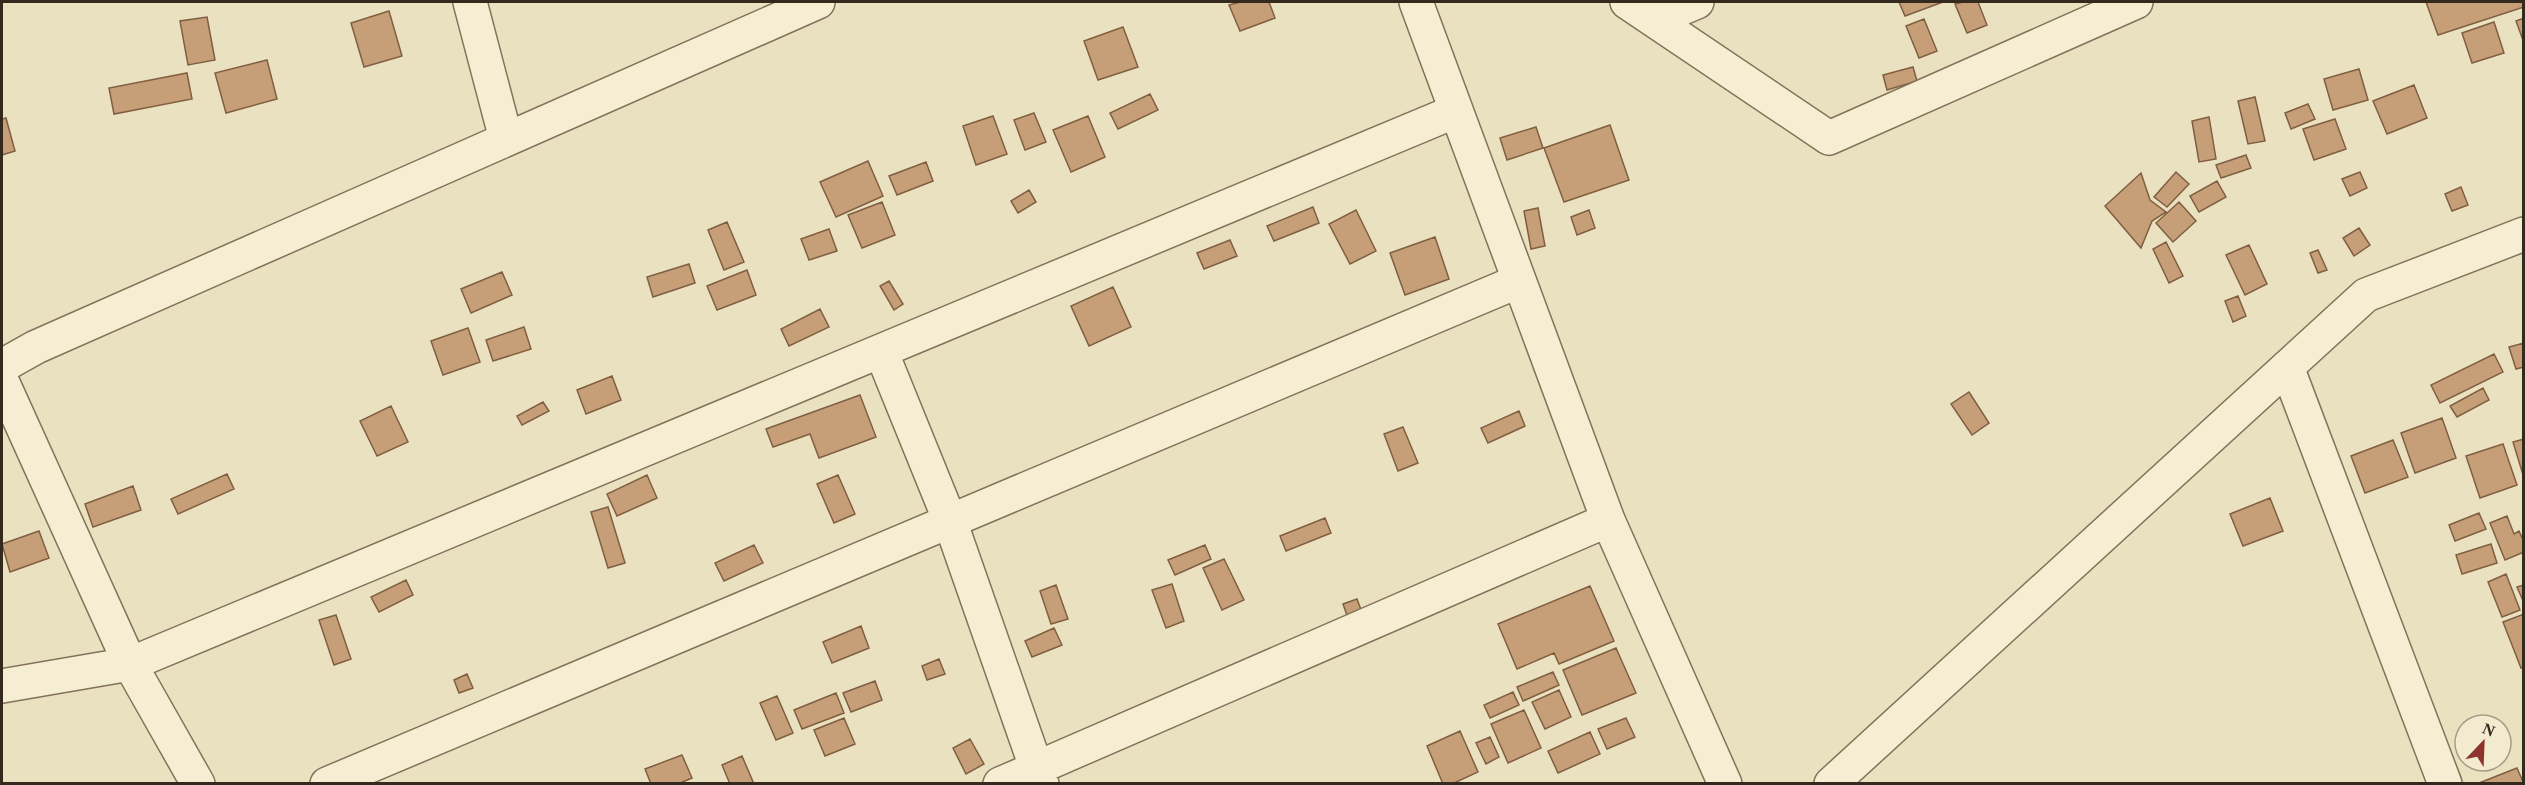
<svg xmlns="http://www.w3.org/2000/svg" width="2525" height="785" viewBox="0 0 2525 785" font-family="Georgia,serif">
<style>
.building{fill:#c69f79;stroke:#805f41;stroke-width:1.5}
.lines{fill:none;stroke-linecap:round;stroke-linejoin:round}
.minor-casing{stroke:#83725a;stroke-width:36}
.minor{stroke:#f6eed3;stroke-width:33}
</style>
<rect width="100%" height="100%" fill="#eae1c1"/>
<path class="building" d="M1240 2H1269L1275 18 1240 31 1229 5Z
M1899 2H1943L1905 16Z
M1963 2H1978L1987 25 1967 33 1955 4Z
M2426 2H2524V7L2438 35Z
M389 11 402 56 364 67 351 23Z
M207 17 215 60 188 65 180 21Z
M2524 18V43L2516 21Z
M1924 19 1937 51 1919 58 1906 26Z
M2494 22 2504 53 2472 63 2462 33Z
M1123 27 1138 67 1098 80 1084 41Z
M267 60 277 99 226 113 215 73Z
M1913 67 1917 81 1887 90 1883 75Z
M2359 69 2368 100 2333 110 2324 79Z
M187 73 192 99 114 114 109 88Z
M2414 85 2427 118 2387 134 2373 101Z
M1150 94 1158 110 1118 129 1110 113Z
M2255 97 2265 141 2248 144 2238 101Z
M2308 104 2315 119 2291 129 2285 113Z
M1034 113 1046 142 1025 150 1014 120Z
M993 116 1007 154 976 165 963 126Z
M1088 116 1105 157 1071 172 1053 130Z
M2209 117 2216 159 2199 162 2192 121Z
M6 118 15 151 2 155V119Z
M2335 119 2346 149 2314 160 2303 129Z
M1610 125 1629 180 1564 202 1544 148Z
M1536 127 1543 148 1507 160 1500 138Z
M2246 155 2251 168 2221 178 2216 165Z
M868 161 883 196 836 217 820 182Z
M926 162 933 181 897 195 889 176Z
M2176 172 2189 184 2167 207 2154 197Z
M2360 172 2367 188 2350 196 2342 179Z
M2141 173 2150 200 2166 212 2152 221 2141 248 2105 206Z
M2217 181 2226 197 2199 212 2190 196Z
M2461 187 2468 205 2452 211 2445 194Z
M1029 190 1036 202 1018 213 1011 201Z
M882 202 895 235 862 248 848 215Z
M2179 202 2196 221 2173 242 2156 223Z
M1313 207 1319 223 1274 241 1267 226Z
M1538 208 1545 246 1531 249 1524 211Z
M1356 210 1376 251 1350 264 1329 224Z
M1589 210 1595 228 1577 235 1571 217Z
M727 222 744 262 724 270 708 230Z
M2359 228 2370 245 2354 256 2343 238Z
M829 229 837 251 809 260 801 239Z
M1435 237 1449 279 1405 295 1390 253Z
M1230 240 1237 256 1204 269 1197 253Z
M2166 242 2183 276 2169 283 2153 249Z
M2249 245 2267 284 2245 295 2226 255Z
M2318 250 2327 270 2318 273 2310 253Z
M689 264 695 283 653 297 647 277Z
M747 270 756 295 717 310 707 286Z
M502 272 512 295 471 313 461 289Z
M889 281 903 304 894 310 880 286Z
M1113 287 1131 327 1089 346 1071 306Z
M2238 296 2246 316 2233 322 2225 301Z
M820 309 829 327 789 346 781 329Z
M524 327 531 349 493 361 486 340Z
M468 328 480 362 443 375 431 341Z
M2524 343V367L2516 369 2509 347Z
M2494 354 2503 372 2440 403 2431 385Z
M612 376 621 400 586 414 577 390Z
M2483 388 2489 400 2457 417 2450 406Z
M1969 392 1989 423 1972 435 1951 404Z
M860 395 876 437 819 458 810 434 773 447 766 429Z
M543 402 549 411 522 425 517 416Z
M391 406 408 442 377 456 360 421Z
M1519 411 1525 426 1488 443 1481 428Z
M2442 418 2456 458 2415 473 2401 433Z
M1403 427 1418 463 1398 471 1384 434Z
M2524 439V478L2513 442Z
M2393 440 2408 477 2365 493 2351 456Z
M2503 444 2517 485 2480 498 2466 456Z
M227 474 234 489 178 514 171 499Z
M647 475 657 498 617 516 607 494Z
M838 475 855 514 834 523 817 484Z
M133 486 141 510 93 527 85 504Z
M2270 498 2283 531 2243 546 2230 514Z
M608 507 625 563 608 568 591 512Z
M2479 513 2486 529 2455 541 2449 525Z
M2507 516 2514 534 2519 531 2524 542V552L2505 560 2490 523Z
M1325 518 1331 533 1286 551 1280 536Z
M39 531 49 558 10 572 2 544Z
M2491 544 2497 563 2462 574 2456 555Z
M754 545 763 563 724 581 715 563Z
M1205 545 1211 559 1175 575 1168 560Z
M1224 559 1244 600 1222 610 1203 568Z
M2506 574 2520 610 2502 617 2488 582Z
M406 580 413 595 379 612 371 597Z
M1172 584 1184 621 1166 628 1152 590Z
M1056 585 1068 619 1051 624 1040 591Z
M2524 585V603L2517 587Z
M1590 586 1614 641 1559 664 1554 653 1517 669 1498 624Z
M1357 599 1363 615 1349 621 1343 604Z
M2524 614V667L2521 668 2503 622Z
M336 615 351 659 334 665 319 620Z
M861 626 869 648 832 663 823 642Z
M1054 628 1062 645 1032 657 1025 641Z
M1616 648 1636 693 1582 715 1563 670Z
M939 659 945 674 927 680 922 666Z
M1553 672 1559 685 1523 701 1517 687Z
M467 674 473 688 459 693 454 680Z
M875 681 882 700 851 712 843 693Z
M1559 690 1571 717 1545 729 1532 702Z
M1513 692 1519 705 1490 718 1484 705Z
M836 693 844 713 802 729 794 710Z
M777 696 793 733 776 740 760 703Z
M1524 710 1541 748 1508 763 1491 724Z
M844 718 855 744 825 756 814 730Z
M1626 718 1635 737 1607 749 1598 729Z
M1460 731 1478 772 1452 784H1443L1427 746Z
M1590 732 1600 754 1558 773 1548 751Z
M1490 737 1499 757 1486 764 1476 743Z
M970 739 984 764 966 774 953 748Z
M682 755 692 778 678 784H651L645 769Z
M742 756 754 784H730L722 765Z
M2517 768 2524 784 2479 783Z"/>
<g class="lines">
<g class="minor-casing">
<path id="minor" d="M470 2 506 139
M1416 2 1608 520 1725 784
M1627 2 1829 138 2136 2
M1654 20 1697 2
M881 351 950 521 1042 784
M2 366 36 347 818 2
M2287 367 2445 784
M2 381 130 664 198 784
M2 686 130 664 1456 111
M327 784 1519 281
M1000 784 1608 520
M1831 784 2366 295 2524 234"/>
</g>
<use href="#minor" class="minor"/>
</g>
<rect width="2525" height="785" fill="none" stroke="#33291d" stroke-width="6"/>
<g transform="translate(2483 743) rotate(23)"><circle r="28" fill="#f2ebd0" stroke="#a69d88" stroke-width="1.5"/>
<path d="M0-4.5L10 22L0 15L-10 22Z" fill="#8d342e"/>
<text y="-9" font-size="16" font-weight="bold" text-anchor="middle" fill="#33291d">N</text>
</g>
</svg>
